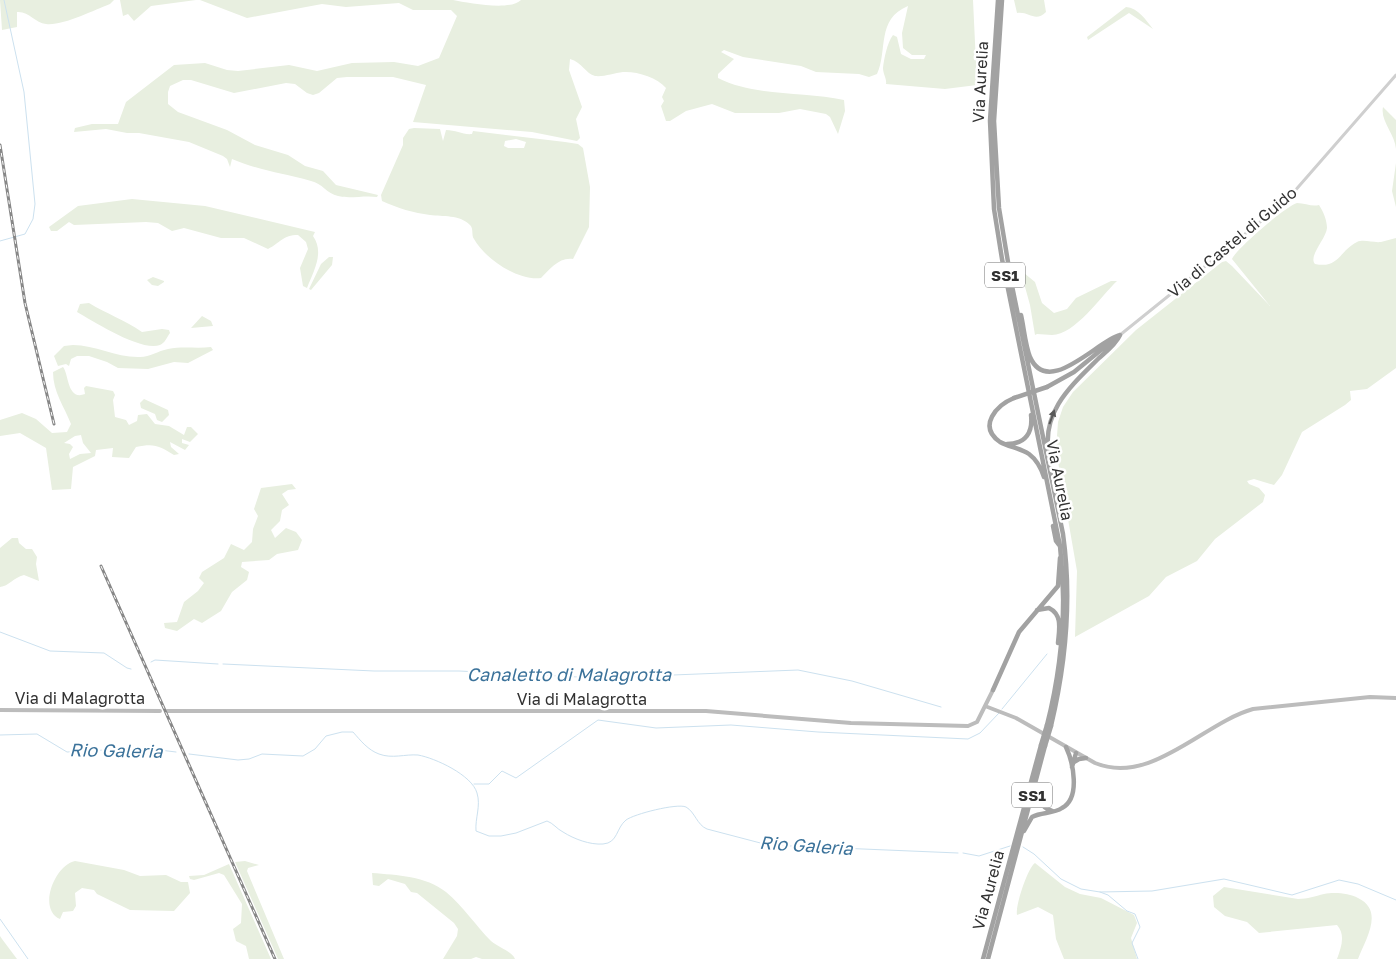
<svg xmlns="http://www.w3.org/2000/svg" width="1396" height="959" viewBox="0 0 1396 959" font-family="'Golos Text',sans-serif">
<style>
.green{fill:#e8efe0;fill-rule:evenodd}
.lines{fill:none;stroke-linecap:round;stroke-linejoin:round}
.stream{stroke:#cce1ef;stroke-width:1}
.tertiary{stroke:#cfcfcf;stroke-width:3}
.secondary{stroke:#bcbcbc;stroke-width:4}
.trunk{stroke:#a2a2a2;stroke-width:4.5}
.rail-casing{stroke:#878787;stroke-width:3}
.rail{stroke:#fff;stroke-width:1;stroke-dasharray:4;stroke-linecap:butt}
.trunk-bridge{stroke:#a2a2a2;stroke-width:4.5}
.oneway{fill:#595959}
.labels{text-anchor:middle;dominant-baseline:central;stroke-width:5;stroke-linejoin:round;paint-order:stroke}
.shield{fill:#fff;stroke:#707070;stroke-width:1}
.shield-label{font-size:15px;font-weight:bold;fill:#323232}
.street-label{font-size:16px;fill:#323232;stroke:#fff}
.water-label{font-size:18px;font-style:italic;fill:#3b729a;stroke:#fff}
</style>
<rect width="100%" height="100%" fill="#fff"/>
<path class="green" d="M0 0H114L110 4C94 10 63 26 46 24 35 23 29 11 17 12V27L2 30Z
M120 0H196L151 6 134 21 128 14 123 16Z
M200 0H453C468 3 511 11 521 0H973L977 85 945 89 886 84C887 79 883 74 883 68 884 59 887 43 893 35L897 37 901 54 911 59H924L926 55H912L903 48 902 33 908 6C876 19 888 50 877 74L869 77 859 74 816 72 801 66 743 57 724 50 721 52 734 59 718 74V78C755 97 805 91 844 100L845 111 838 134 830 117 826 114 800 109 779 113H735L712 104 686 111 670 121H666L661 106 664 101 662 97 666 88C657 77 636 71 623 72 614 73 604 77 595 76 586 74 582 62 570 59L569 70 582 107 576 119 580 138 577 141 532 132 413 122 426 85 393 77H347L337 78 319 93 313 95 307 93 295 84 286 83 234 93 191 80H183L170 86 168 92V104L178 112 227 130 255 145 288 155 305 166 323 171 336 185 378 195 377 197C364 195 350 199 338 196 327 194 322 183 311 181 282 173 261 171 232 159L230 167 227 159 223 156 189 142 139 133H127L106 129 74 132 75 128 92 124H118L126 102 174 65 205 63 227 70 238 71 289 65 317 71 352 63 394 62 418 66 439 58 457 16 451 10H413L399 3 346 7 322 4 247 18Z
M1014 0H1044L1046 12C1035 23 1029 11 1017 13Z
M1126 7C1138 8 1146 20 1153 29L1129 13 1088 40 1087 37Z
M1383 107 1396 120V149C1395 134 1380 121 1383 107Z
M414 128 440 129 443 141 446 130C456 130 463 135 472 134L473 131 565 142 578 144 583 148 590 187 589 227 573 259C559 257 550 269 541 278 518 281 485 259 474 239 471 235 474 229 470 225 459 214 443 217 430 215 414 213 397 208 382 201L381 195 403 145V138L409 129ZM516 139 526 142 524 148H508L504 146 505 141Z
M1396 163V207L1392 191Z
M132 199 205 206 315 232 313 236C325 253 313 272 307 288L303 286 300 268 308 249 306 242 298 235C283 235 280 243 268 249L244 238H221L184 228 172 231 158 223 146 222 74 225 69 222 57 231H51L49 227 78 206Z
M1297 203C1305 203 1312 207 1319 205 1323 211 1327 220 1327 228 1326 239 1308 256 1315 264 1339 269 1339 251 1357 242 1364 239 1373 243 1381 242 1386 241 1391 239 1396 238V368L1367 389 1350 391 1351 400 1345 405 1302 432 1282 475 1274 485 1254 479 1247 481 1249 484 1259 488 1265 495 1263 502 1215 539 1197 561 1166 577 1149 596 1075 637 1077 571 1056 450 1058 422 1063 407 1073 392 1136 330 1222 262 1226 261 1232 266 1270 306 1232 259C1236 249 1286 206 1297 203Z
M329 257H333L332 265 311 290 309 289 321 264Z
M1024 273 1035 282 1042 303 1054 313 1067 309 1076 298 1111 281H1117C1101 296 1075 335 1052 335 1047 335 1042 334 1037 334L1035 335 1030 305 1022 276Z
M153 277 164 281V282L158 286 152 285 147 280Z
M89 303C107 314 125 320 142 332L162 329 169 330 170 333C167 337 165 343 160 345 141 352 93 321 77 312L80 304Z
M202 316 211 321 213 326 191 328Z
M73 345C95 345 115 357 138 357 149 358 157 351 168 349 183 346 197 349 211 347L213 350 188 363 174 362 148 369 118 368 107 362 89 356H77L71 359 69 366 66 364 58 366 54 356 64 346Z
M63 367C69 374 67 401 85 394L84 388 86 386 113 391 115 395 113 400 115 417 126 420 129 425 137 421 138 415 147 414 155 424 169 426 184 435 187 427H191L198 434 190 442 182 439V443L189 445 185 450 170 442 171 447 179 454 174 455C159 446 155 443 136 447L129 458 112 457 113 448 96 450 95 456 73 467 71 489 52 490 46 448 20 433 0 436V420L22 413 36 419 52 433 67 432 71 424C64 406 53 392 53 372ZM81 435 83 443 91 453 80 454 70 459 69 454 73 447 70 444 64 443 75 436Z
M144 399 168 410 169 415 162 422 157 420 155 414 141 408 140 403Z
M292 484 296 489 288 490 282 494 289 505 282 510 280 521 271 530 275 538 286 528 296 532 302 540 298 550 277 554 269 560 242 562 241 567 249 572 247 580 232 592 221 611 202 623 194 619 177 631 165 628 164 623 177 622 184 602 198 591 204 583 199 578 202 572 224 558 231 544 244 550 252 542 253 529 258 516 254 509 261 488Z
M12 538H18L19 543 26 549H32L37 557 36 564 39 581 24 575C13 578 9 586 0 587V548Z
M75 861 124 870 140 876 166 875 181 882H188L190 893 174 911 130 910 97 894 94 890 82 888 75 893 76 906 73 911 63 912 60 919C37 909 55 865 75 861Z
M245 861 259 865 248 868 247 871 284 959H278L235 862Z
M1035 863 1065 887 1080 894 1101 898 1134 915 1137 923 1131 938 1137 959H1064L1056 939 1053 915 1038 907 1017 915C1015 906 1028 867 1035 863Z
M229 864 271 959H249L246 946 236 941 233 929 241 923 242 904 224 875 219 873 194 880 190 879 189 876 204 875Z
M372 873C397 875 426 876 446 892 463 906 476 926 491 941 499 948 512 951 515 959H482L476 957 471 959H443L457 936 458 929 454 923 417 893 411 892 405 884 388 879 379 886 373 885Z
M1224 887 1298 899C1308 899 1315 896 1324 894 1334 892 1349 893 1358 898 1385 911 1365 940 1358 959H1337C1341 948 1346 935 1337 925L1259 933 1247 922 1225 916 1214 907 1213 896Z
M0 936 2 939 17 959H0Z"/>
<g class="lines">
<path class="stream" d="M0 241 25 234 33 219 35 204 24 92 4 0
M0 632 50 651 104 653 127 668 131 669
M151 662 155 660 218 664
M223 664 374 671H459L598 678 798 670 852 681 941 707
M1002 709 1047 654
M0 735 37 734 67 752 144 748 176 752
M189 754 238 760 249 759 262 754 303 756 315 749 326 736 342 732H353C361 741 368 750 379 754 392 759 405 754 418 755 435 758 472 775 477 793 481 806 475 818 476 831L489 836H501L516 833 547 821C553 823 557 829 563 832 574 839 590 845 603 844 618 843 616 828 626 820 634 814 677 803 686 807 695 812 697 825 707 829L768 845 958 853
M474 784H489L502 771 516 778 598 720 656 728 731 725 818 732 968 739 980 733 999 713
M1023 847 1034 854 1061 879 1081 889 1100 892 1152 891 1224 879 1292 895 1339 880 1358 884 1396 900
M963 853 979 856 1010 846
M1100 892 1108 895 1127 911 1135 914 1140 927 1132 943 1138 959
M0 919 28 959"/>
<path class="tertiary" d="M1120 335 1286 201 1396 75"/>
<path class="secondary" d="M985 706 1016 718 1095 763C1151 786 1203 723 1253 709L1370 697 1396 698
M0 710 160 711
M167 711H706L851 723 968 726 977 722 993 690"/>
<path class="trunk" d="M998 0 990 121 994 209 1002 259 1060 546C1067 606 1062 666 1047 725
M1002 0 994 121 999 208 1012 286 1063 534C1072 598 1066 663 1051 726
M1021 315C1024 328 1025 344 1030 357 1048 398 1097 341 1120 335
M1047 387 1074 372 1117 337
M1014 398C997 405 977 426 1000 442 1009 447 1020 448 1029 454 1037 460 1041 468 1044 477
M1007 444C1026 444 1033 432 1031 415
M1049 454C1041 411 1072 385 1099 358 1107 351 1116 344 1120 335
M1053 526 1056 541 1059 545
M1037 610 1049 608C1063 615 1059 630 1058 643
M993 690 1019 632 1058 586 1060 558
M1074 762 1079 759 1086 758
M1072 767 1076 753
M1037 784C1035 795 1040 807 1052 811
M1024 831 1032 817C1042 812 1053 814 1062 808 1081 798 1073 762 1066 747
M983 959 1041 745
M988 959 1045 746"/>
<g class="rail-casing">
<path id="rail" d="M0 145 25 303 54 424
M101 566 275 959"/>
</g>
<use href="#rail" class="rail"/>
<path class="trunk-bridge" d="M1014 398 1047 387
M1041 745 1047 725
M1045 746 1051 726"/>
</g>
<defs><path id="oneway-solid" d="M-6-.8H1V-3.2L6.5 0L1 3.2V.8H-6Z" transform="scale(1.25)"/></defs>
<use class="oneway" href="#oneway-solid" transform="translate(1052 417) rotate(-70)"/>
<g class="labels">
<g class="shield">
<rect x="985" y="262.5" width="40" height="25" rx="4"/>
<rect x="1012" y="782.5" width="40" height="25" rx="4"/>
</g>
<g class="shield-label">
<text x="1005" y="275">SS1</text>
<text x="1032" y="795">SS1</text>
</g>
<g class="street-label">
<text transform="translate(980 82) rotate(-87)">Via Aurelia</text>
<text transform="translate(1232 242) rotate(-40)">Via di Castel di Guido</text>
<text transform="translate(1060 480) rotate(79)">Via Aurelia</text>
<text x="80" y="698">Via di Malagrotta</text>
<text x="582" y="699">Via di Malagrotta</text>
<text transform="translate(988 890) rotate(-75)">Via Aurelia</text>
</g>
<g class="water-label">
<text x="569" y="674">Canaletto di Malagrotta</text>
<text transform="translate(116 750) rotate(1)">Rio Galeria</text>
<text transform="translate(806 845) rotate(4)">Rio Galeria</text>
</g>
</g>
</svg>
